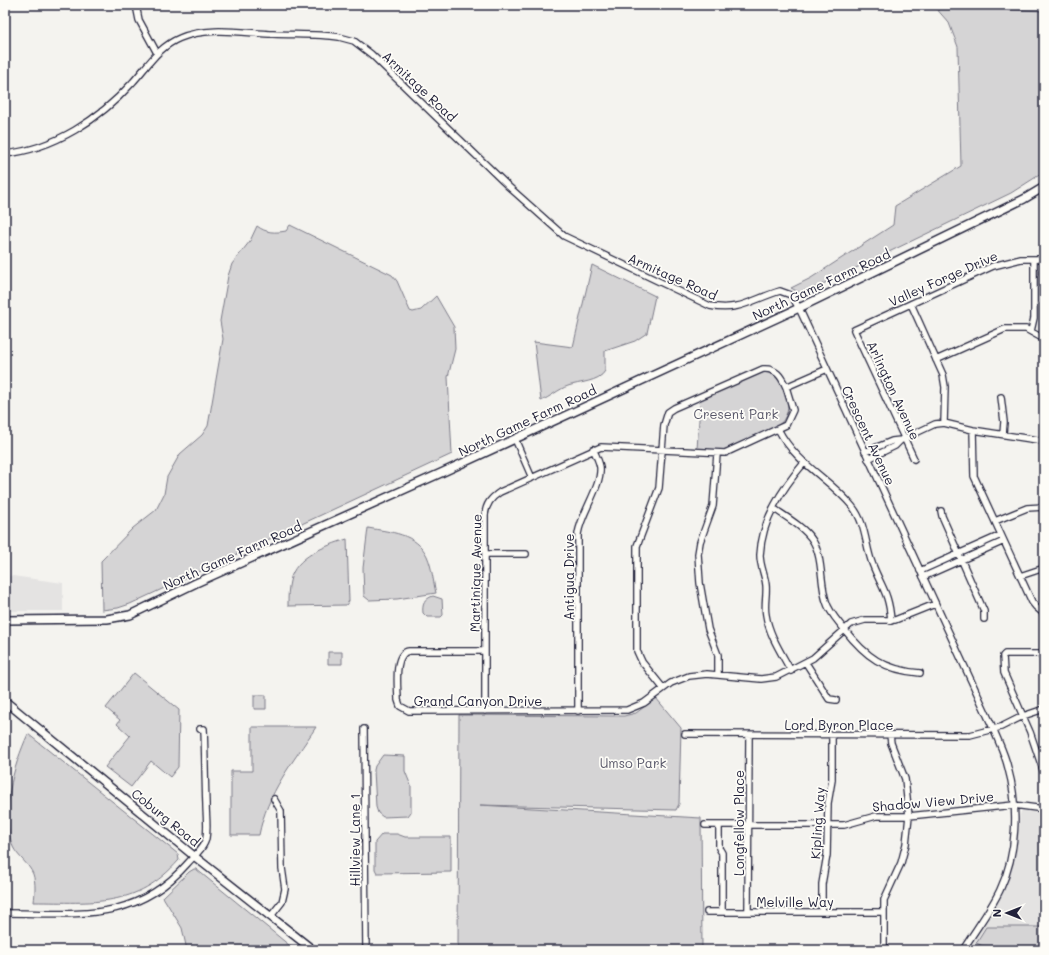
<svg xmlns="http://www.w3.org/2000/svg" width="1049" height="955" viewBox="0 0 1049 955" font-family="Mali,sans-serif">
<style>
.built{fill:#e4e3e2}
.green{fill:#d5d4d5;stroke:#7c7b88}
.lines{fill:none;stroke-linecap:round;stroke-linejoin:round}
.minor-casing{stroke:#22223b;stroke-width:8}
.major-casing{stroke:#22223b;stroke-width:10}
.minor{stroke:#fdfcf7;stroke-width:5.5}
.major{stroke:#fdfcf7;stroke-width:7}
.labels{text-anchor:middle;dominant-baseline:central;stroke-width:3.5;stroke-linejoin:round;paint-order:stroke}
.street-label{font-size:13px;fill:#22223b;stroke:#fdfcf7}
.park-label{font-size:13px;fill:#585769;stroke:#fdfcf7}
</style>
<rect width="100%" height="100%" fill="#f4f3ef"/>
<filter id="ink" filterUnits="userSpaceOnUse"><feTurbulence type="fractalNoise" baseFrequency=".025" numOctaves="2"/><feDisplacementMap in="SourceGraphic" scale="8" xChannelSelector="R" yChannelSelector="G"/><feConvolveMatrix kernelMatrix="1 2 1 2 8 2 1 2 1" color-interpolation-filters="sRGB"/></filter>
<g filter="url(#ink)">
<path class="built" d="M5 575 63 583V611H5Z
M1022 810 1044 814V950H968L997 903 1008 881 1016 849 1020 814Z"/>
<path class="green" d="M934 6 1044 11V172L1011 193 802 294 791 288 811 278 893 225 895 206 961 166 958 47 949 23Z
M290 225 392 275 397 281 410 311 413 312 421 310 436 296 454 327 455 349 448 377 452 454 130 604 118 608 102 610 101 561 103 559 133 528 156 510 164 494 167 477 180 454 202 435 208 426 223 339 220 321 228 276 232 264 250 241 257 226C266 233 275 233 286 231Z
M592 265 655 296 647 333 635 341 605 351V371C599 382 579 382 568 386 559 389 550 397 541 401L534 342 573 347Z
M760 372C785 369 799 413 777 426L724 450 697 449 700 405 698 400Z
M368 528C390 532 416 533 427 556 432 567 433 581 436 593L397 599 369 600 364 596 363 568Z
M347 539 349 601 346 605 288 606C288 598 288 589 290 581 295 556 326 546 347 539Z
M433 596 442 599 443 615 441 617H427L423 613C422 605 424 599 433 596Z
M328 652H342V664H328Z
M134 673 179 710 178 767 170 777 151 761 131 787 105 767 130 736 117 724 120 720 106 708Z
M254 695H266V709H254Z
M656 698 681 728 679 804 676 810 480 805 701 818 702 950H458L459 715 624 716 636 713Z
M252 727H316C293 762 267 793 259 835H231V771H252Z
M28 734 178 854 179 860C136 909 93 902 34 902 35 893 36 883 33 874 29 864 18 857 13 847 0 812 13 767 28 734Z
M383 755 405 756V771L411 786V812L408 816 383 817 378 813 376 807 374 770 375 766Z
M382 834H397L405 837H451V872L377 873 375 869V842Z
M194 869H196L295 950H187L182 928 163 897 189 872Z
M986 927H1044V950H1009L1004 948 983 946 976 943Z"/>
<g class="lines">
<g class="minor-casing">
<path id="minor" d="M136 5 139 20 157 53
M5 154C54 149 100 119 132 83 147 67 158 47 180 38 207 26 244 33 273 34 295 35 318 34 339 37L354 41 371 54 509 187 564 236 710 306C739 312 753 299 780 291L791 295 799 308 993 728C998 741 1005 754 1008 768 1019 807 1017 854 1000 890 990 911 975 930 963 950
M911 304 943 375 945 387 944 423
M1031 331 1034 318V259
M936 360 1005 329H1026L1044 339
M1001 397 1004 422 1003 434
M778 429C797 465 828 477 852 506 866 523 865 544 872 563 881 587 889 592 891 621
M973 430 974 476 1032 602 1036 607 1044 614
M515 439 532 478
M865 452 892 441 901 440 935 424 944 423 973 430 1044 441
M717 454 713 506 700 542 698 554 700 583 708 629 718 655V675
M868 459 895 446 901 440
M914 459 854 330 993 266 1021 259H1044
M773 508C786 517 804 527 813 541 823 558 820 582 826 601 829 612 837 620 844 629 866 657 884 670 920 673
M941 511 942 516 984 611V619
M995 521 1027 508 1044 507
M485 554H526
M920 571 1001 535
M1020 576 1044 568
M923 577 1004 541
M485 651H409C393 653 398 687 398 700L400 706 409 711 627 710 644 703 671 683 689 676 707 674 761 679 776 677 813 658 851 624 865 620H895L935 604
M1044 654H1005L1003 656 1004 673 1030 732 1044 773
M806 663 829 699 836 700
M791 671C782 654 769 635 766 615 764 605 767 595 766 585 765 575 760 566 760 555 762 519 782 489 804 463
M663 688 642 662 637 651V546L659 488 664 425 668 412 674 408 763 369C776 368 781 376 786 387
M485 711V515C486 504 491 498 500 492L601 447 725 453 786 425 793 410 786 387 827 369
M578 711V534C581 513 602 486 600 467 599 461 596 455 593 449
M364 729 366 950
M685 734 970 735 1001 727 1023 716 1044 709
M705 825H844L876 816H909L1014 805 1044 809
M719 825V848L722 853V912
M707 912H884
M748 912 749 735
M822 912V884L827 855 828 803 832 780V735
M5 913C77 913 134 924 187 864 193 857 205 847 206 838 208 827 206 815 206 804 205 779 205 754 204 729H200
M271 916 282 902 285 889 282 868 281 811 274 799
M884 950V900L901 863 906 844 909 816 905 779 891 743 890 735"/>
</g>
<g class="major-casing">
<path id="major" d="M5 620 107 619 130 615 196 583 441 473 799 308 1024 199 1044 187
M5 701 194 856 313 950"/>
</g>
<use href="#minor" class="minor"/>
<use href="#major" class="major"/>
</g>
</g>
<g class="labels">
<g class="street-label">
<text transform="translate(420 86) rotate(43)">Armitage Road</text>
<text transform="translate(673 276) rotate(24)">Armitage Road</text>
<text transform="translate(943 278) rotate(-24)">Valley Forge Drive</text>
<text transform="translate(821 284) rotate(-25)">North Game Farm Road</text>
<text transform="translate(894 390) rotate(65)">Arlington Avenue</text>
<text transform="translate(527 420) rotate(-25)">North Game Farm Road</text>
<text transform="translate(869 435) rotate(65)">Crescent Avenue</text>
<text transform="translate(232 555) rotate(-24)">North Game Farm Road</text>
<text transform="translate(475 573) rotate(-89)">Martinique Avenue</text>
<text transform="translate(568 577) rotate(-90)">Antigua Drive</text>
<text x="478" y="700">Grand Canyon Drive</text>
<text x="839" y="724">Lord Byron Place</text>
<text transform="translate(933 801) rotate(-5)">Shadow View Drive</text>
<text transform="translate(166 817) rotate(39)">Coburg Road</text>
<text transform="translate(738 823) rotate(-90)">Longfellow Place</text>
<text transform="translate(817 823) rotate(-86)">Kipling Way</text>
<text transform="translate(354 840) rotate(-90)">Hillview Lane 1</text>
<text x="795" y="901">Melville Way</text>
</g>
<g class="park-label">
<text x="736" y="413">Cresent Park</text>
<text x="633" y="762">Umso Park</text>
</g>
</g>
<rect width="1049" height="955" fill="none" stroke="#fdfcf7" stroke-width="20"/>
<rect x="10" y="10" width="1029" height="935" fill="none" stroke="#22223b" stroke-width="1.5" filter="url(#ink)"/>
<g transform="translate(1007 913) rotate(270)" stroke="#fdfcf7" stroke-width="3" paint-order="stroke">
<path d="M0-3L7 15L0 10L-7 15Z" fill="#22223b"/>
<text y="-6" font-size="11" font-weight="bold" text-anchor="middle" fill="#22223b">N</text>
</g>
</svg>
